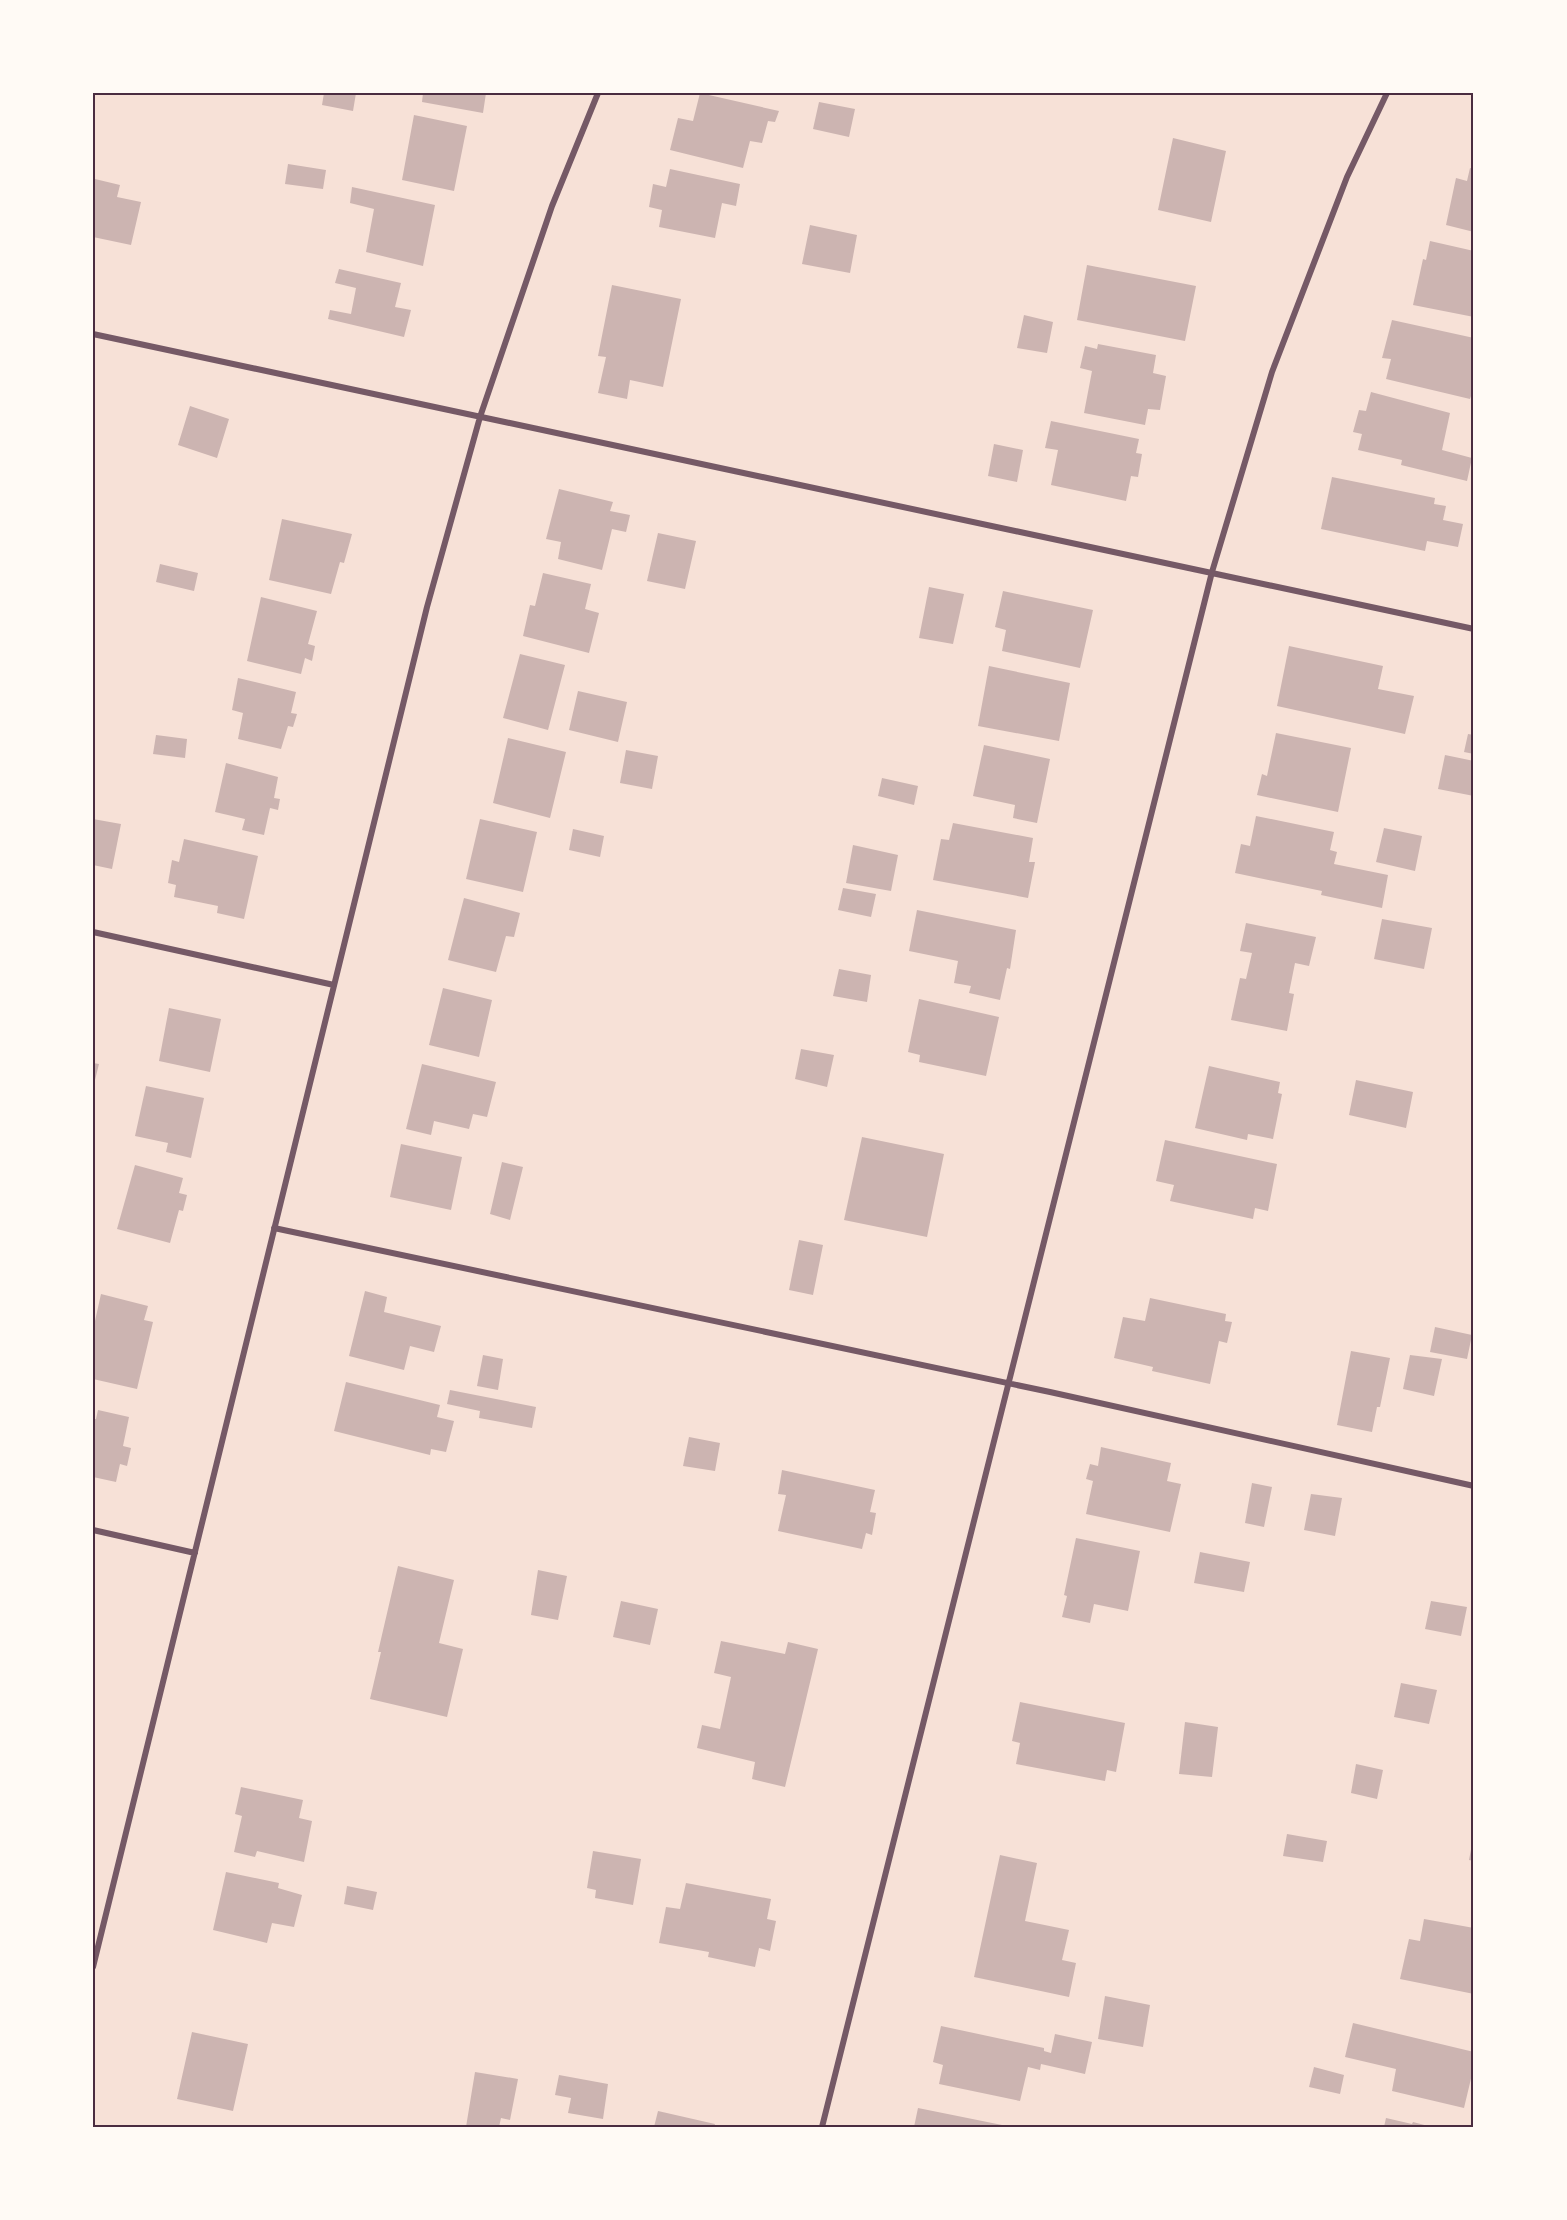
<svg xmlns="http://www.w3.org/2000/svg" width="1567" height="2220" viewBox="0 0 1567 2220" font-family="'Alegreya Sans',sans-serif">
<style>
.building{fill:#ccb4b1}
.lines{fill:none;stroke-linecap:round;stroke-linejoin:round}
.minor{stroke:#755966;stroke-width:6}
.neatline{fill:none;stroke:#4a2c40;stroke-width:2}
</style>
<rect width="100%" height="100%" fill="#f7e1d7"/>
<path class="building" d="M324 93H356L353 111 322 105Z
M423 93H486L483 113 422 102Z
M700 93 779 111 775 122 768 121 762 143 750 141 743 168 670 150 678 118 693 121Z
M819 102 855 109 849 137 813 129Z
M414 115 467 126 454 191 402 180Z
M1173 138 1226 151 1211 222 1158 210Z
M288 164 326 170 323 189 285 184Z
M1470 168 1474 169V232L1446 225 1456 178 1467 181Z
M670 169 740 184 736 206 722 203 715 238 659 227 662 210 649 207 653 184 666 187Z
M95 179 120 185 117 197 141 202 131 245 93 237Z
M352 187 435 205 423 266 366 252 374 209 350 203Z
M810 225 857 235 850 273 802 264Z
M1430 241 1474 251V317L1413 305 1423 259 1426 260Z
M1087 265 1196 286 1185 341 1077 320Z
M339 269 401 283 395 307 411 310 404 337 328 319 330 310 351 314 356 288 335 283Z
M612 285 681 299 663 387 630 380 627 399 598 393 606 357 598 356Z
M1024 315 1053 322 1047 353 1017 348Z
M1392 320 1474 338V387L1470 399 1386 379 1391 359 1382 358Z
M1098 344 1156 355 1153 373 1166 376 1160 410 1148 409 1145 425 1084 413 1092 371 1080 368 1085 346 1097 349Z
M1371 392 1450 413 1442 450 1472 458 1467 481 1401 465 1402 460 1358 450 1362 434 1353 432 1359 410 1366 411Z
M190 406 229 419 217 458 178 445Z
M1051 421 1139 439 1136 453 1142 454 1138 477 1131 476 1126 501 1051 485 1058 450 1045 448Z
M994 444 1023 450 1017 482 988 476Z
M1332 477 1435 498 1434 504 1446 506 1443 520 1463 524 1458 547 1427 541 1425 551 1321 529Z
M559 489 613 502 610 511 630 515 626 532 612 529 602 570 558 559 561 542 546 539Z
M282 519 352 534 344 563 340 562 331 594 269 580Z
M658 533 696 541 685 589 647 581Z
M160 564 198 573 194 591 156 582Z
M543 573 591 584 585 609 599 613 589 653 523 636 530 605 535 606Z
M929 587 964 594 953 644 919 638Z
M1003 591 1093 610 1080 668 1002 651 1006 630 995 627Z
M261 597 317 611 308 644 315 646 312 661 305 658 301 674 247 661Z
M1289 646 1383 666 1378 689 1414 696 1405 734 1277 706Z
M520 654 565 665 548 730 503 718Z
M989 666 1070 683 1059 741 978 726Z
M238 678 296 692 291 713 297 714 293 727 288 726 281 749 238 739 243 713 232 710Z
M578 691 627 702 618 742 569 730Z
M1276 733 1351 748 1338 812 1257 795 1262 774 1267 776Z
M1468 734 1474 735V754L1464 752Z
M156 735 187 739 185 758 153 754Z
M508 738 566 752 550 818 493 803Z
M984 745 1050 759 1037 823 1013 818 1015 805 973 796Z
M626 750 658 756 652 789 620 783Z
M1445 755 1474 761V796L1438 789Z
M226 763 278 777 274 798 280 799 278 810 270 808 264 835 242 830 245 819 215 812Z
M882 778 918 786 914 805 878 796Z
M1256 816 1334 832 1330 850 1337 852 1334 864 1388 875 1382 908 1321 895 1322 891 1235 873 1241 844 1250 846Z
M93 819 121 824 112 869 93 865Z
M480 819 537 832 523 892 466 879Z
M953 823 1033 838 1029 862H1035L1028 898 933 880 941 839 949 840Z
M1384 828 1422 836 1415 871 1376 862Z
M573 829 604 836 600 857 569 850Z
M184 839 258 856 244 919 217 913 218 906 174 897 176 885 168 883 172 860 179 862Z
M853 845 898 855 891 891 846 883Z
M843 888 876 894 871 917 838 910Z
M464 898 520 913 514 937 506 936 496 972 448 960Z
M917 910 1016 930 1010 969 1007 968 1000 1000 969 993 971 986 954 983 958 961 909 951Z
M1382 919 1432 928 1424 969 1374 959Z
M1246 923 1316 937 1309 966 1295 963 1289 993 1294 994 1287 1031 1231 1020 1240 978 1246 979 1252 953 1240 951Z
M839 969 871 975 867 1002 833 996Z
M443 988 492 1000 479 1057 429 1045Z
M919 999 999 1017 986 1076 919 1062 920 1055 908 1052Z
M169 1008 221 1019 210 1072 159 1061Z
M801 1049 834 1055 827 1087 795 1079Z
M93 1063 99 1064 94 1084H93Z
M422 1064 496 1082 487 1117 473 1114 469 1129 434 1121 431 1135 406 1129Z
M1209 1066 1280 1082 1278 1093 1282 1094 1273 1139 1248 1134 1247 1140 1195 1128Z
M1356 1080 1413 1092 1406 1128 1349 1115Z
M146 1086 204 1098 191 1158 166 1152 168 1143 135 1136Z
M862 1137 944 1154 927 1237 844 1220Z
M1165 1140 1277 1164 1268 1211 1255 1208 1253 1219 1170 1201 1174 1185 1156 1181Z
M401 1144 462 1157 451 1210 390 1197Z
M502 1162 523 1167 510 1220 490 1214Z
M135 1165 183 1178 179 1193 187 1195 183 1211 179 1210 170 1243 117 1229Z
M799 1240 823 1245 813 1295 789 1290Z
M365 1291 387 1297 384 1312 441 1326 434 1352 410 1346 404 1370 349 1356Z
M101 1294 148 1306 144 1320 153 1322 137 1389 93 1379V1330Z
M1150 1298 1226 1314 1225 1321 1232 1322 1227 1343 1219 1341 1210 1384 1152 1371 1153 1367 1114 1358 1123 1317 1145 1321Z
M1435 1327 1472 1335 1467 1359 1430 1352Z
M1351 1351 1390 1358 1380 1407H1377L1372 1432 1337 1425Z
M483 1355 503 1359 498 1390 477 1386Z
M1410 1355 1442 1359 1434 1396 1403 1389Z
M346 1382 440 1405 437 1417 454 1421 446 1452 431 1449 430 1455 334 1431Z
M450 1390 536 1407 532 1428 479 1418 480 1411 447 1404Z
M98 1410 129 1417 123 1446 131 1448 127 1466 120 1464 116 1482 93 1477V1419H96Z
M689 1437 720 1443 715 1471 683 1466Z
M1101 1447 1171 1463 1167 1481 1181 1484 1170 1532 1086 1514 1093 1481 1086 1479 1090 1464 1098 1466Z
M782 1470 875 1490 870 1512 876 1513 872 1535 866 1533 862 1549 778 1531 786 1495 778 1494Z
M1252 1483 1272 1487 1264 1527 1245 1523Z
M1311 1494 1342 1498 1335 1536 1304 1530Z
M1076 1538 1140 1551 1128 1611 1094 1604 1090 1623 1062 1617 1067 1596 1064 1595Z
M1200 1552 1250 1562 1244 1592 1194 1583Z
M398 1566 454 1580 439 1643 463 1649 447 1717 370 1699 381 1652H378Z
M538 1570 567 1576 558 1620 531 1615Z
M621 1601 658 1609 650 1645 613 1637Z
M1431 1601 1467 1607 1461 1636 1425 1629Z
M721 1641 785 1654 788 1642 818 1649 785 1787 752 1779 755 1762 697 1748 702 1725 720 1729 731 1677 714 1673Z
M1401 1683 1437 1690 1429 1724 1394 1717Z
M1020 1702 1125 1723 1116 1772 1107 1770 1105 1781 1016 1764 1020 1743 1012 1741Z
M1185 1722 1218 1727 1212 1777 1179 1774Z
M1356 1764 1383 1770 1377 1799 1351 1793Z
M241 1787 303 1800 299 1818 312 1821 304 1862 257 1851 255 1857 234 1852 242 1816 235 1814Z
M1287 1834 1327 1841 1323 1862 1283 1856Z
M1473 1839H1474V1861L1469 1860Z
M593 1851 641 1859 633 1905 595 1898 596 1890 587 1888Z
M1000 1855 1037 1863 1025 1921 1069 1930 1062 1960 1076 1963 1069 1997 974 1977Z
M226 1872 279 1883 278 1888 302 1895 294 1927 272 1923 267 1943 213 1930Z
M686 1883 771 1899 767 1919 776 1921 770 1951 759 1948 755 1967 708 1957 709 1952 659 1943 666 1907 680 1909Z
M347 1886 377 1892 373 1910 344 1904Z
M1424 1919 1474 1928V1994L1400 1979 1409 1939 1420 1941Z
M1105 1996 1150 2005 1143 2047 1098 2039Z
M1353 2023 1474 2052V2066L1464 2108 1392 2091 1396 2069 1345 2057Z
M941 2026 1044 2048V2051L1051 2053 1055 2034 1092 2042 1085 2074 1041 2064 1040 2070 1028 2067 1020 2101 939 2084 943 2065 933 2062Z
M192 2032 248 2044 233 2111 177 2099Z
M1314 2067 1344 2075 1340 2094 1309 2087Z
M475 2072 518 2079 510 2120 501 2118 499 2127H466Z
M559 2075 608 2084 603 2119 568 2113 571 2098 555 2095Z
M918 2108 1007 2126V2127H914Z
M658 2111 715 2124 714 2127H654Z
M1386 2118 1412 2124 1413 2122 1432 2127H1384Z"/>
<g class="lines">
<path class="minor" d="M93 334 1474 629
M93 932 334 985
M274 1228 1050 1392 1474 1486
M93 1530 195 1553
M93 1967 427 607 480 417 552 206 598 93
M822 2127 1212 572 1272 372 1347 177 1387 93"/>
</g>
<rect width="1567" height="2220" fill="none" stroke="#fffaf5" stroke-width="189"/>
<rect x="94" y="94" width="1378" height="2032" class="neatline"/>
</svg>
